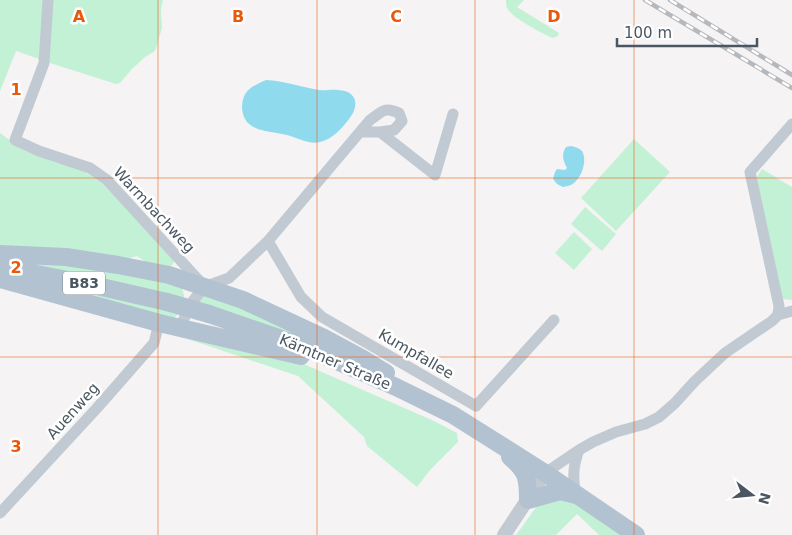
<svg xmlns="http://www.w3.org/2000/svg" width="792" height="535" viewBox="0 0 792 535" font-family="'DejaVu Sans',sans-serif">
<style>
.green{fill:#c3f1d5}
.water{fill:#90daee}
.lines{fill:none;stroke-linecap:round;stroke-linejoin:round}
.minor{stroke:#c1cad2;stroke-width:11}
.tertiary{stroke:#c1cad2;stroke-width:14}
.primary{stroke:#b3c2d1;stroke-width:18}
.rail-casing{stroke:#b5b8bd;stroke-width:4.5}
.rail{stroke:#fff;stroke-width:2.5;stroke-dasharray:8;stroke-linecap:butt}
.primary-bridge{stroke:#b3c2d1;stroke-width:18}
.grid{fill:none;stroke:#e8590c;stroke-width:1;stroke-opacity:0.55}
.labels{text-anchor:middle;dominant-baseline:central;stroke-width:5;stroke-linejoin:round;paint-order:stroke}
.shield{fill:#fff;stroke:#808990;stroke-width:1}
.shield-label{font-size:14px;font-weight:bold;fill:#4a5661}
.street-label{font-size:15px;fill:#4a5661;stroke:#fff}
.grid-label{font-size:16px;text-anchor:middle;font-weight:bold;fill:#e8590c;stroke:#fff;stroke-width:5;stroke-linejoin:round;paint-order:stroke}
</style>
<rect width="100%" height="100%" fill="#f5f3f3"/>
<path class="green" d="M0 0H44L42 60 16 51 0 91Z
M52 0H163L161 9 162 28 155 51 145 57 132 69 120 83 116 84 47 62Z
M506 0H524L517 7 559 33 558 36 553 38C541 33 517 20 509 11 506 7 506 4 506 0Z
M0 133 23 150 54 162 80 169 93 177 104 185 176 259 169 270 150 265 137 256 130 258 128 263 0 249Z
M634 139 670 172 616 231 581 198Z
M762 169 792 187V300L783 299 756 178Z
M585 207 616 234 602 251 571 224Z
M574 232 592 249 574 270 555 253Z
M4 257 162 278 182 288 184 295V298L3 258Z
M25 279 81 288 178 314 173 319Z
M209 292 331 348 198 303 200 298Z
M167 332 283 355 434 421 457 433 458 442 430 470 417 487 367 446 364 437 298 376Z
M563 495 622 535H599L577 514 556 535H516L534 510 542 501Z"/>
<path class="water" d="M266 80C284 81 301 87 319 90 325 91 331 89 338 90 357 91 360 105 349 119 342 128 333 139 320 142 310 145 298 138 287 135 276 132 257 132 248 123 244 119 243 114 242 109 242 90 251 87 266 80Z
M571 146C575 147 579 148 582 151 588 161 581 180 571 185 571 185 564 187 563 187L557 184 553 179 555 172 557 169 565 170 567 168C563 160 561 155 566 147Z"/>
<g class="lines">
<path class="minor" d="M48 0 44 63 15 140 39 151 90 168 107 180 182 262 203 285
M792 124 750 172 779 306 778 315 792 311
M380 132 435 175 453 114
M268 241 301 297 322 317 476 406 554 320
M204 287 229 278 268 241 370 120C382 112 384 106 399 113L402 121 394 130 380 132H361
M180 328 190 305 204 287
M545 473 579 450 593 442 616 432 645 424 659 417 675 403 695 381 725 353 772 321 778 315
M575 492C573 475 573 466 579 450
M0 513 97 408 154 343 159 323"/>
<path class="tertiary" d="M504 535 545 473"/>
<path class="primary" d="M0 254 66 257 118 265 169 275 243 300 324 338 363 359 386 373
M0 267 84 283 167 302
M0 279 159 323 301 356
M209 314 305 347 396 387 453 415 545 473 636 535
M510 457C527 471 528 478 528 500L560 491 576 495"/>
<g class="rail-casing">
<path id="rail" d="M645 0 792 88
M670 0 792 75"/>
</g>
<use href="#rail" class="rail"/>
<path class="primary-bridge" d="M167 302 209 314"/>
</g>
<path class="grid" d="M158 0V535M317 0V535M475 0V535M634 0V535M0 178H792M0 357H792"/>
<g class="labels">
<rect class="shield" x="63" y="271.5" width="42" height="23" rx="4"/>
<g class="shield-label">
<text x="84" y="283">B83</text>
</g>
<g class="street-label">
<text transform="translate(154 210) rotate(47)">Warmbachweg</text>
<text transform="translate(416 354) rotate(30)">Kumpfallee</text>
<text transform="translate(335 362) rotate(23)">Kärntner Straße</text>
<text transform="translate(73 411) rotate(-48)">Auenweg</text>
</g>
</g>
<g class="grid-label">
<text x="79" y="22">A</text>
<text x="238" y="22">B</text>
<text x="396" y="22">C</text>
<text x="554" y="22">D</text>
<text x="16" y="95">1</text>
<text x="16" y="273">2</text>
<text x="16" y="452">3</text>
</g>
<g transform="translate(752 495) rotate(106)" stroke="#ffffff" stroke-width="4" paint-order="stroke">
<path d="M0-4L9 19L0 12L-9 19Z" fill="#4a5661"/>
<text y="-8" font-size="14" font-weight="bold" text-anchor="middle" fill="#4a5661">N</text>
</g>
<path d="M617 38v8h140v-8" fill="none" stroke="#4a5661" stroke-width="2.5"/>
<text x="624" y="38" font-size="15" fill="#4a5661" stroke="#ffffff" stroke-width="4" paint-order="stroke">100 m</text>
</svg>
